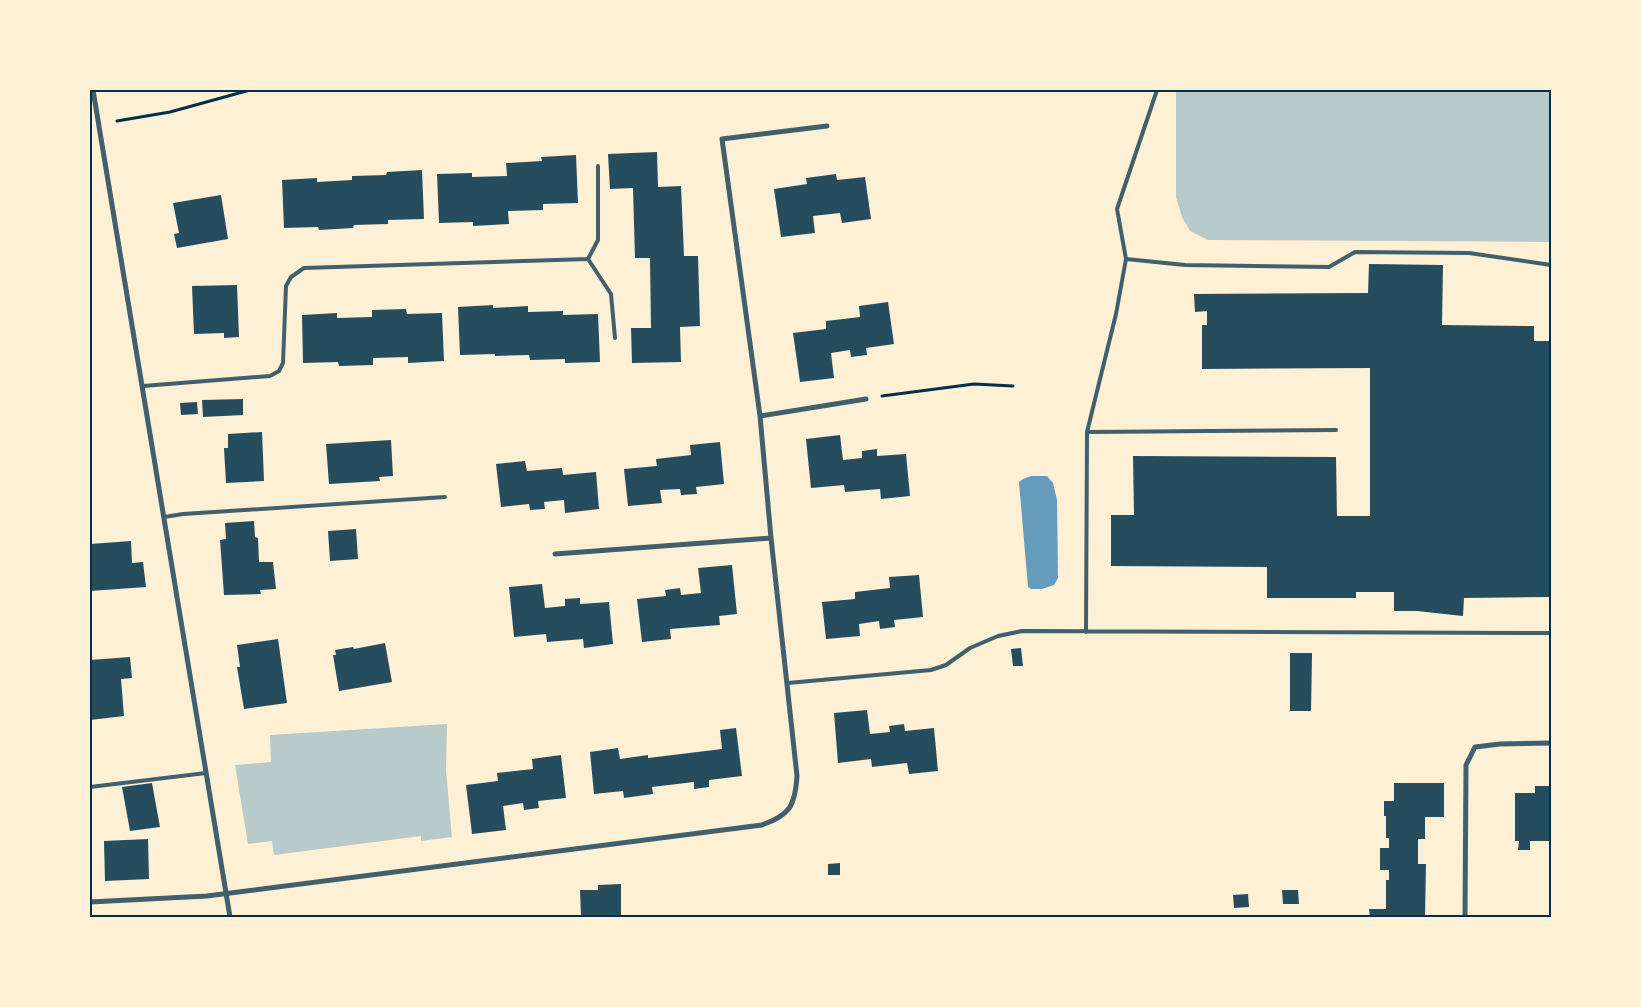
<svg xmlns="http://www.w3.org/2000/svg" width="1641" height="1007" viewBox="0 0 1641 1007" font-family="'PT Sans',sans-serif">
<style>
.green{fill:#b9caca}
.water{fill:#669bbc}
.building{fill:#264d5e}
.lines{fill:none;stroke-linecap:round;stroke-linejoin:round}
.path{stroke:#003049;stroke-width:3}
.service{stroke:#3f606c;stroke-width:4}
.minor{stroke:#3f606c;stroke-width:5}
.neatline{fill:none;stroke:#003049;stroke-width:2}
</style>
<rect width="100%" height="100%" fill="#fdf0d5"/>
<path class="green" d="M1176 90H1551V242L1208 240 1190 231 1182 217 1176 197Z
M447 724 446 770 452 837 421 841V836L274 855 272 841 248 844 235 765 271 762 270 735Z"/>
<path class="water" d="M1031 476H1047L1053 483 1057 500 1058 578 1054 585 1042 589H1031L1028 587 1019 482 1023 479Z"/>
<path class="building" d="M657 152 658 187 681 186 684 256H698L700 326 680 327 681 362 632 363 631 328H651L650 258H635L633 188 610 189 608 154Z
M576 155 578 203 543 204V210L508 211 509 224 473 226V222L439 223 437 174 472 173V177L507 176 506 163 542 161 541 157Z
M422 170 424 219 388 220V224L354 225 353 228 319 230 318 227 284 228 282 180 317 178V182L352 180V176L386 175 387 172Z
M836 174 837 180 865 177 871 219 842 223 840 213 813 216 815 233 781 237 774 189 807 184 806 178Z
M221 195 228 239 177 248 174 234 179 233 173 203Z
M1369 264 1443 265 1442 325 1534 326V341H1551V597L1464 598 1463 616 1417 611H1394V592H1356V598H1267V567L1111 566V515H1134L1133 456 1336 457 1337 516H1370V368L1202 369V325H1207V311L1195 312 1194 294 1368 293Z
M237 285 239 337 224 338V333L194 334 192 286Z
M888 302 894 344 866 348 867 355 851 357 850 350 831 353 834 378 800 382 793 333 826 329V321L860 317 859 306Z
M493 305V308L528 306V312L563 311V315L598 314 600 362 565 363V359L530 360 529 355 495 356V354L460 355 458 307Z
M406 309 407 314 442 313 444 361 408 363V357L373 358V365L339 366 338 362 303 363 302 315 337 313V318L372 317V310Z
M243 399V415L203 417 202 400Z
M197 402 198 414 181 415 180 403Z
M262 432 264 481 226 483 224 448H228V434Z
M840 435 843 460 862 458V451L877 449V456L906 454 910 496 881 499 880 489 845 492 844 485 811 488 806 439Z
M391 440 393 476 379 477 380 481 329 484 326 444Z
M720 442 724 484 696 487 697 494 681 495 680 489 660 490 662 503 628 506 624 469 657 466 656 459 691 455 690 445Z
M525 461 527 471 562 468 563 475 596 472 599 509 565 513 564 500 544 502 545 509 530 510 529 504 501 507 496 464Z
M254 521 255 537 258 538 259 562H273L276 589 260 590 261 594 224 595 220 540 226 539 225 523Z
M356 529 358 559 330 561 328 531Z
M131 541 132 563 143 562 146 587 90 591V544Z
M732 565 737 614 719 616 720 625 670 629 671 639 642 642 637 599 666 596 665 590 680 588 681 595 701 593 698 568Z
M919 575 923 617 894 620 895 627 880 629 879 621 859 624 860 636 826 639 822 602 855 599V592L890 588 889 577Z
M542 584 545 608 565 606V599L580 598V604L609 602 613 644 584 648 583 639 547 642 546 634 514 637 509 587Z
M278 639 287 703 244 709 237 667H240L237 645Z
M385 643 392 682 339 691 333 655H336L335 650 353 647 354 649Z
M1021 648 1023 666H1013L1011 649Z
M1290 653H1312L1311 711H1290Z
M130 657 132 678 121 679 124 716 90 720V660Z
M867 710 870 734 890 732 889 726 904 724 905 731 934 728 938 771 909 774 907 763 872 767 871 759 838 763 834 713Z
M736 728 742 776 709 780V787L694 789V782L652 787 653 794 624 798 623 791 594 794 590 752 618 748 620 759 648 755V758L722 749 720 730Z
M561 755 566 798 538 801 539 808 524 810 523 803 503 806 506 830 472 834 466 785 498 781 497 773 533 769 532 759Z
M152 783 160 827 130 831 122 787Z
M1394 783H1444V817H1425V839H1418V864H1426L1425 917H1370L1369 909H1386V880H1389V870H1380V848H1389V838H1386V816H1384V801H1394Z
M1535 786H1551L1549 841H1530V850H1518L1519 841H1515V793H1535Z
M148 839 149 879 105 881 104 841Z
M840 863V875H828V864Z
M621 884V917H581L580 890H598V885Z
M1282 890H1298L1299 904H1283Z
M1248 894 1249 907 1234 908 1233 895Z"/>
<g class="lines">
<path class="path" d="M117 121 170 112 250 90
M882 396 974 384 1013 386"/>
<path class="service" d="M588 259 598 240V166
M588 259 611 294 615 338
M1126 259 1185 265 1329 267 1355 252 1469 253 1551 265
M143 386 270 376 279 371 283 363 286 286 291 277 304 268 588 259
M1087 432 1336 430
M164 517 183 514 445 497
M1086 632 1087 432 1116 314 1126 259 1117 209 1157 90
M788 683 931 670 946 665 970 648 998 636 1022 631 1551 633
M90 787 206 773"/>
<path class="minor" d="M93 90 230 917
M760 416 866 399
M555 554 771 538
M90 902 207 896 762 825C790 815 795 806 797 776L771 538 760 416 722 139 827 126
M1465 917 1466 765 1475 747 1500 744 1551 743"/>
</g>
<rect width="1641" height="1007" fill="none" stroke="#fdf0d5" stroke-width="182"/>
<rect x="91" y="91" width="1459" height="825" class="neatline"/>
</svg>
